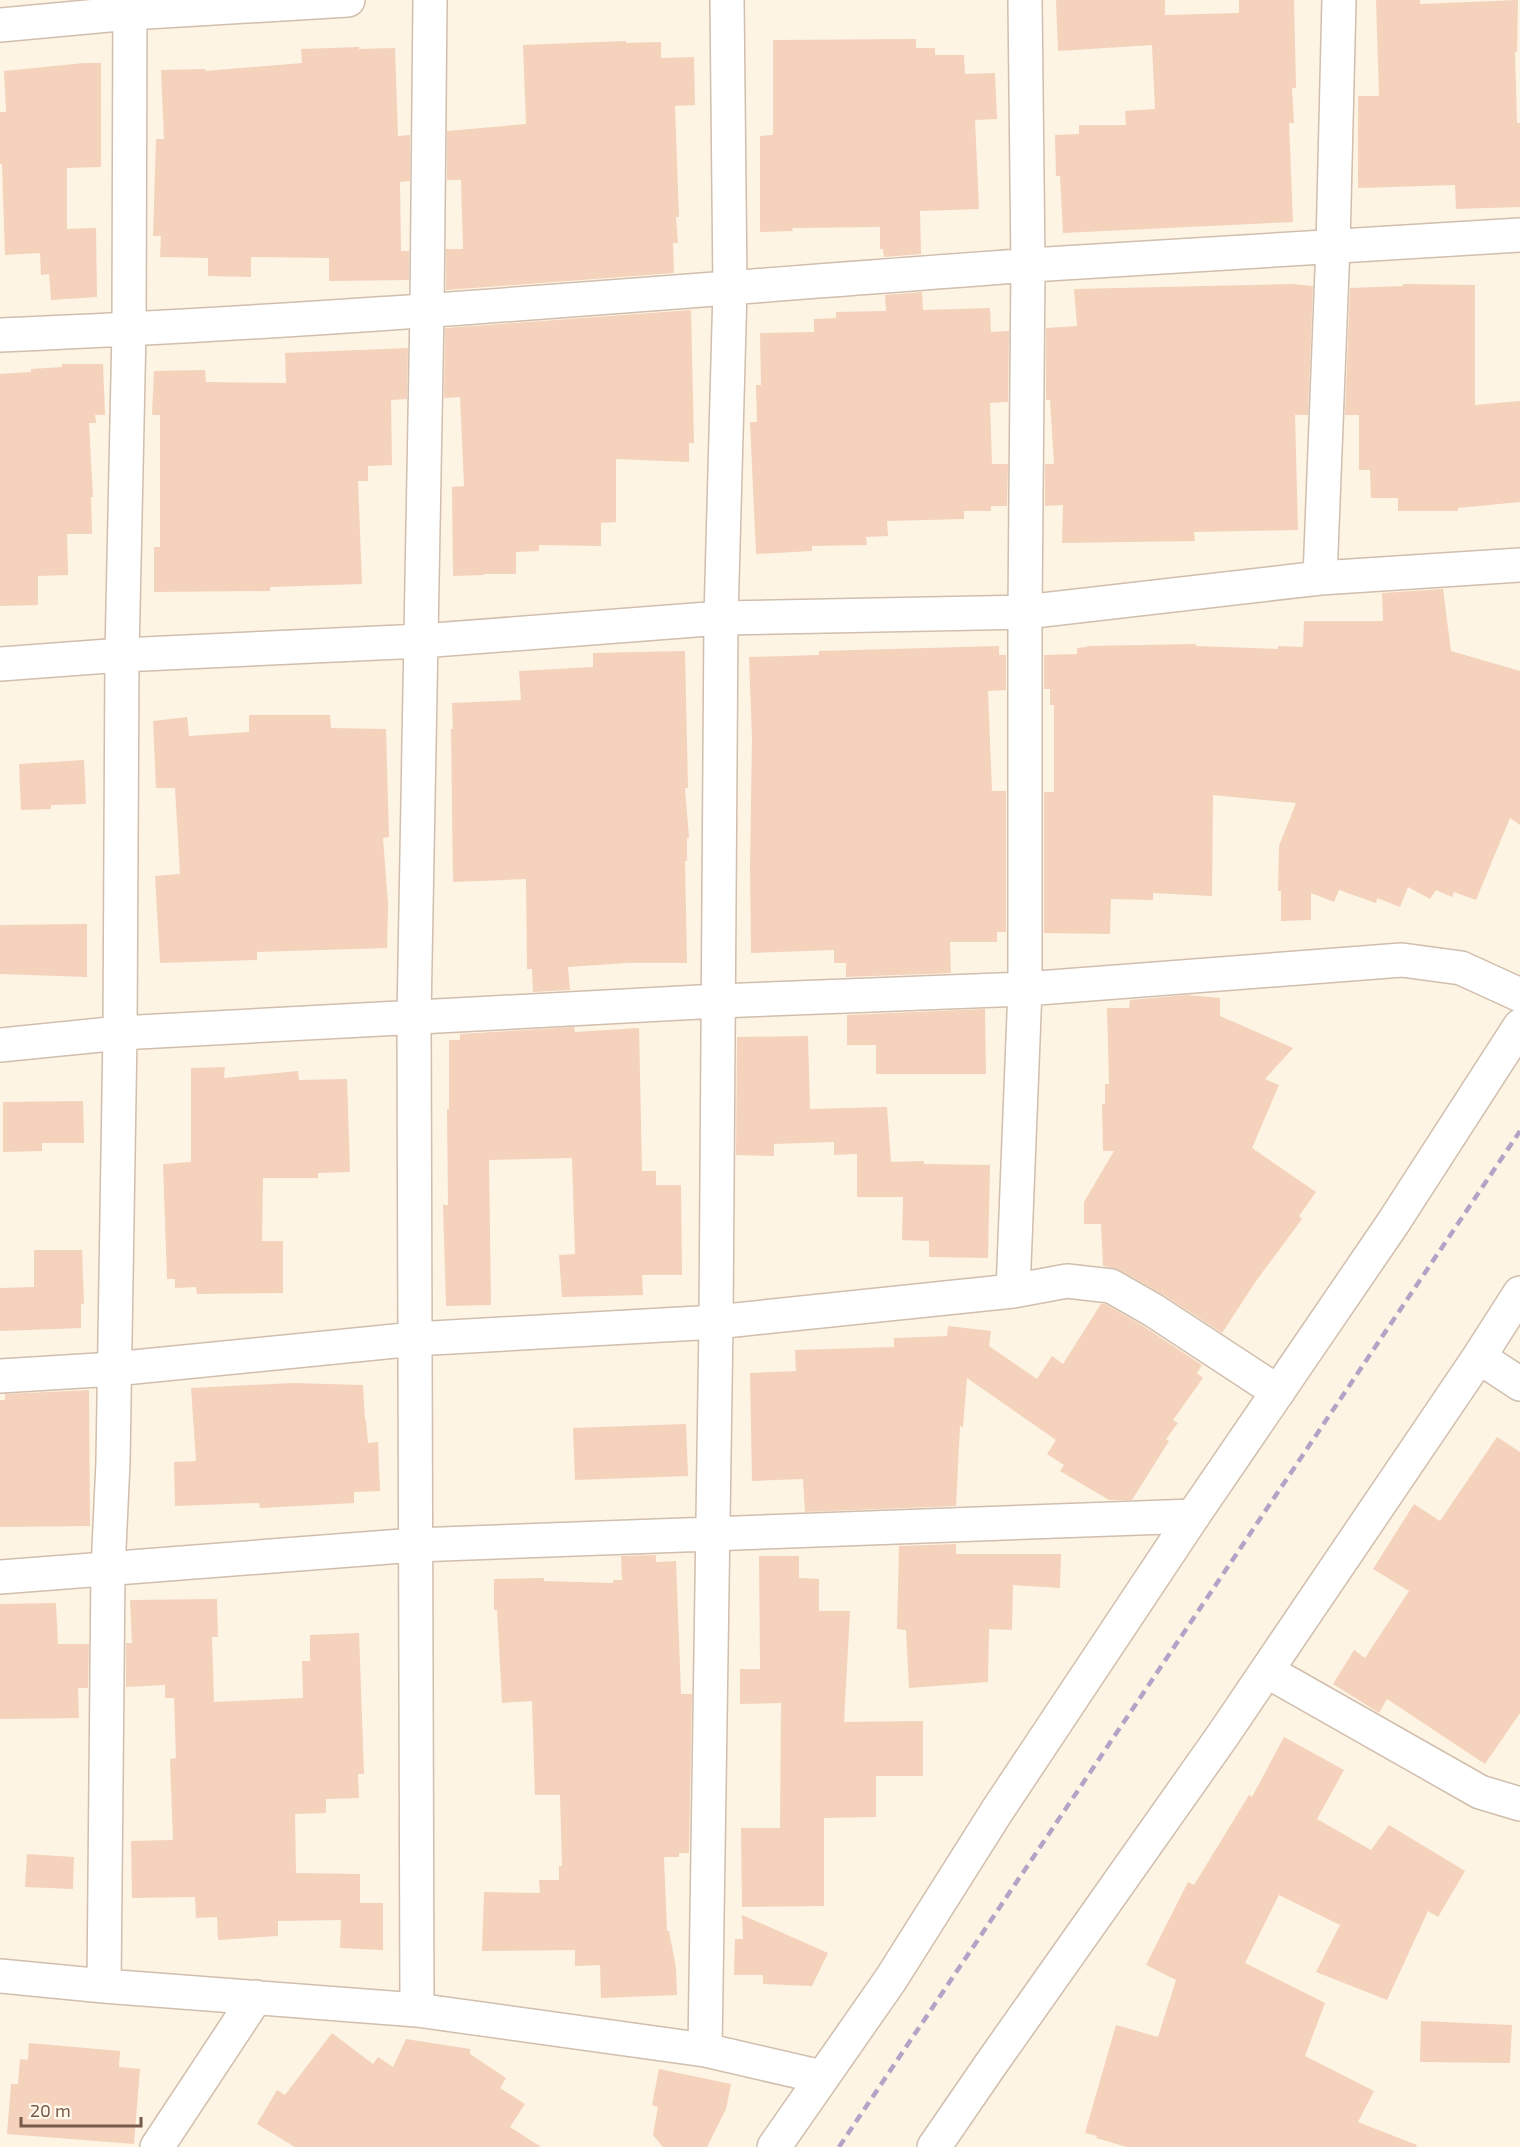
<svg xmlns="http://www.w3.org/2000/svg" width="1520" height="2147" viewBox="0 0 1520 2147" font-family="'Exo 2',sans-serif">
<style>
.building{fill:#f4d2bb}
.lines{fill:none;stroke-linecap:round;stroke-linejoin:round}
.minor-casing{stroke:#d1bead;stroke-width:36}
.tertiary-casing{stroke:#d1bead;stroke-width:36}
.minor{stroke:#fff;stroke-width:33}
.tertiary{stroke:#fff;stroke-width:33}
.rail{stroke:#b7a2c7;stroke-width:4.5;stroke-dasharray:9 6;stroke-linecap:butt}
</style>
<rect width="100%" height="100%" fill="#fdf4e4"/>
<path class="building" d="M1056 0H1165V15L1239 13V0H1294L1296 88H1292L1294 123H1289L1293 222 1063 233 1060 176H1056L1055 135 1079 134V125H1126L1125 111 1155 109 1152 45 1058 51Z
M1376 0H1420V4L1518 0 1517 52H1515L1517 123H1520V207L1456 209 1455 185 1358 188V96H1379Z
M916 39V48H935V55H964L965 74 995 73 997 119 975 120 979 209 920 211 921 254 884 257 883 249H880V227L792 228 793 231 760 232V136L773 135V40Z
M626 41V43L661 42V58L694 57 695 105 675 106 679 217H676L678 243H673L674 273 446 290V249H463L461 180H447V131L526 124 523 45Z
M359 47V49L395 48 398 136 410 135V181L400 182 401 251H409V280L329 281V258L251 257V277L208 276V258L160 257 161 236H153L156 139H164L161 70 205 69V71L302 63 301 49Z
M84 63H101V167L67 168V229L96 228 97 297 51 300 49 274 41 275 40 253 5 255 2 164H0V112H6L4 71Z
M1292 284 1313 286 1308 415H1295L1298 530 1194 532 1195 541 1062 543 1063 505 1045 506V464H1054L1050 400H1046V328L1077 326 1074 289Z
M1403 284 1475 285V405L1520 401V502L1458 508V511H1398V498H1371L1370 470H1359V415H1345L1350 288 1403 286Z
M922 292 923 310 990 308 991 332 1009 331 1008 402 990 403 992 464H1008L1007 506H991V511H964V519L887 521 888 536 866 537 867 545 812 546V551L756 554 750 422H757L756 385H761L760 333 814 332V319L836 318V312L886 311 885 295Z
M691 310 694 443H689V462L616 459V522L601 523V546L539 545V551L516 552V574H484V575L453 576 452 487 464 486 460 397 444 398 445 328Z
M408 348 407 399 391 400 392 465 368 466V481H358L362 584 270 587V591L154 592V547H160V415H152L154 371 205 370 206 382 286 383 285 353Z
M62 364H103L105 415H95L96 423H89L93 497H91L92 534H67L68 575 38 576V605L0 606V374L31 372V369L62 367Z
M1443 589 1451 651 1520 671V825L1510 818 1476 900 1454 892 1452 897 1436 890 1430 899 1408 887 1400 907 1377 898 1376 903 1339 890 1334 902 1311 893V920L1281 921V891H1278L1279 846 1296 803 1213 795 1212 896 1153 893V900L1111 899 1110 934 1044 933V792H1054V705H1050V689H1044V655L1077 654V648L1087 647V646L1196 644V646L1278 649V646L1302 647 1303 645 1304 621H1383L1382 593Z
M999 646V655H1006V690L988 691 992 791H1006V932H997V942H950L951 973 846 977V963H834V950L751 953 750 866 752 738 749 657 819 655V651Z
M685 651 688 788H685L689 838H687V861H685L687 963H627L568 967 570 990 533 992 532 969H527L526 879 453 882 451 729H453L452 703 521 700 519 671 593 667V653Z
M249 715H330L331 728 386 729 389 837 383 838 388 904 387 948 257 952V960L160 963 155 876 180 874 175 788H156L153 721 187 717 189 736 249 732Z
M84 760 86 804 51 805V809L21 810 19 764Z
M87 924V977L0 974V925Z
M1187 995 1220 998V1016L1293 1048 1265 1079 1279 1085 1252 1148 1316 1192 1299 1216 1302 1219 1256 1281 1222 1333 1162 1294 1120 1270 1103 1266 1101 1224H1084V1202L1114 1151H1103L1102 1104H1105V1084H1109L1107 1008H1129L1130 1000Z
M985 1009 986 1074H876V1045H847V1015Z
M574 1027 575 1032 639 1028 642 1171H656V1185H681L682 1275H642L643 1295 562 1297 559 1255 575 1254 572 1158 489 1160 491 1305 446 1306 443 1205H448L447 1109H449V1040H460V1034Z
M808 1036 810 1109 887 1107 891 1162 924 1161V1164L990 1165 988 1258 929 1257V1241L902 1240 903 1197H857V1154L834 1155V1142L774 1144V1156L736 1155 737 1037Z
M225 1067 224 1078 298 1071 299 1080 347 1079 350 1172 318 1173V1178H263L262 1241H283V1293L197 1294 196 1287 175 1288V1279H167L163 1164 191 1162V1068Z
M83 1101 84 1143H42V1151L3 1152V1102Z
M34 1250H82L84 1304H81V1328L0 1331V1288L34 1287Z
M1101 1304H1105L1143 1326 1202 1365 1197 1373 1203 1378 1173 1420 1178 1423 1166 1439 1169 1441 1132 1500H1109L1060 1471 1064 1465 1047 1454 1056 1440 967 1378 963 1427 960 1426 956 1506 805 1512 803 1479 752 1481 750 1373 796 1371 795 1350 894 1347V1338L947 1336 948 1326 991 1331 989 1346 1037 1379 1052 1356 1063 1364Z
M292 1383 363 1385 365 1420H366L368 1443 378 1442 380 1491 354 1492V1503L260 1508 259 1503 175 1506 174 1462 196 1461 191 1388Z
M89 1390 90 1526 0 1527V1400H5V1394Z
M686 1424 688 1476 575 1480 573 1428Z
M1497 1437 1520 1452V1713L1485 1764 1387 1699 1379 1713 1333 1684 1354 1650 1365 1658 1409 1591 1373 1569 1414 1504 1440 1521Z
M956 1544V1554H1061L1060 1588 1013 1585 1012 1630 989 1629 988 1682 909 1688 906 1630 897 1629 899 1546Z
M656 1555V1562L676 1561 681 1694H692L689 1853H679V1857H664L667 1931H669L676 1968 677 1995 601 1998 600 1965 575 1966V1950L482 1951 484 1892 540 1893 539 1880H559V1866H562L560 1795H535L532 1701 502 1703 497 1610H494V1579L544 1578V1581L613 1583V1580H622L621 1556Z
M759 1556H799V1578L819 1579V1611H850L844 1722 923 1721V1776H876V1817L824 1818V1906L742 1907 741 1828H780L781 1703 740 1704V1669H760Z
M217 1599 218 1637H212L214 1702 303 1698 302 1661H310V1635L359 1633 364 1774H358L359 1798 326 1799V1813L295 1814 296 1873 360 1874V1903H383V1950L340 1948 341 1920 278 1921V1936L218 1940 217 1917 196 1918 195 1897 132 1898 131 1841 173 1840 170 1759 176 1758 174 1698H165V1685L126 1687V1643H132L130 1600Z
M56 1603 58 1644H89L88 1688H78L79 1718 0 1719V1604Z
M1284 1737 1344 1770 1317 1819 1371 1850 1389 1825 1465 1871 1438 1917 1428 1911 1387 2000 1316 1972 1340 1925 1279 1895 1245 1963 1325 2003 1305 2056 1374 2091 1358 2122 1417 2145 1416 2147H1127L1096 2138 1097 2136 1085 2133 1116 2025 1158 2037 1176 1980 1146 1965 1188 1882 1194 1885 1249 1795 1252 1797Z
M27 1854 74 1857 73 1889 25 1887Z
M742 1915 828 1953 812 1986 763 1984V1975H734L735 1939H743Z
M1421 2021 1512 2025 1510 2063 1420 2062Z
M332 2033 373 2064 378 2057 393 2067 406 2039 470 2049V2054L506 2078 500 2088 525 2104 510 2127 541 2147H295L257 2124 277 2090 285 2095Z
M29 2043 120 2051 119 2067 140 2069 134 2144 7 2134 11 2084H18L20 2059 28 2060Z
M659 2069 731 2084 726 2109 707 2147H663L653 2135 658 2107 652 2105Z"/>
<g class="lines">
<g class="minor-casing">
<path id="minor" d="M0 25 130 13 348 0
M0 335C344 321 687 290 1031 265 1194 254 1357 244 1520 235
M1320 578 1333 245 1339 0
M0 664 122 655 421 641 721 618 1025 612 1320 578 1520 565
M0 1045 120 1033 718 1001 1025 989 1402 960 1461 968 1520 995
M1013 1291 1025 989V612L1028 266 1025 0
M1479 1357 1520 1384
M0 1376 114 1369 415 1339 716 1322 1013 1291 1067 1281 1111 1286 1153 1310 1278 1392
M0 1577 415 1545 1193 1516
M1267 1671 1480 1792 1520 1804
M0 1976 104 1986 417 2010 705 2050 822 2077
M104 1986 108 1570 113 1462 120 1033 122 655 129 330 130 0
M417 2010 414 1017 427 310 430 0
M705 2050 716 1322 721 618 730 289 727 0
M157 2147 256 1997
M934 2147 991 2064 1223 1735 1479 1357 1520 1293"/>
</g>
<g class="tertiary-casing">
<path id="tertiary" d="M774 2147 891 1979 997 1811 1193 1516 1393 1223 1520 1026"/>
</g>
<use href="#minor" class="minor"/>
<use href="#tertiary" class="tertiary"/>
<path class="rail" d="M839 2147 1520 1131"/>
</g>
<path d="M21 2117v9h120v-9" fill="none" stroke="#775a49" stroke-width="3"/>
<text x="30" y="2117" font-size="18" fill="#775a49" stroke="#fff8eb" stroke-width="4.5" paint-order="stroke">20 m</text>
</svg>
